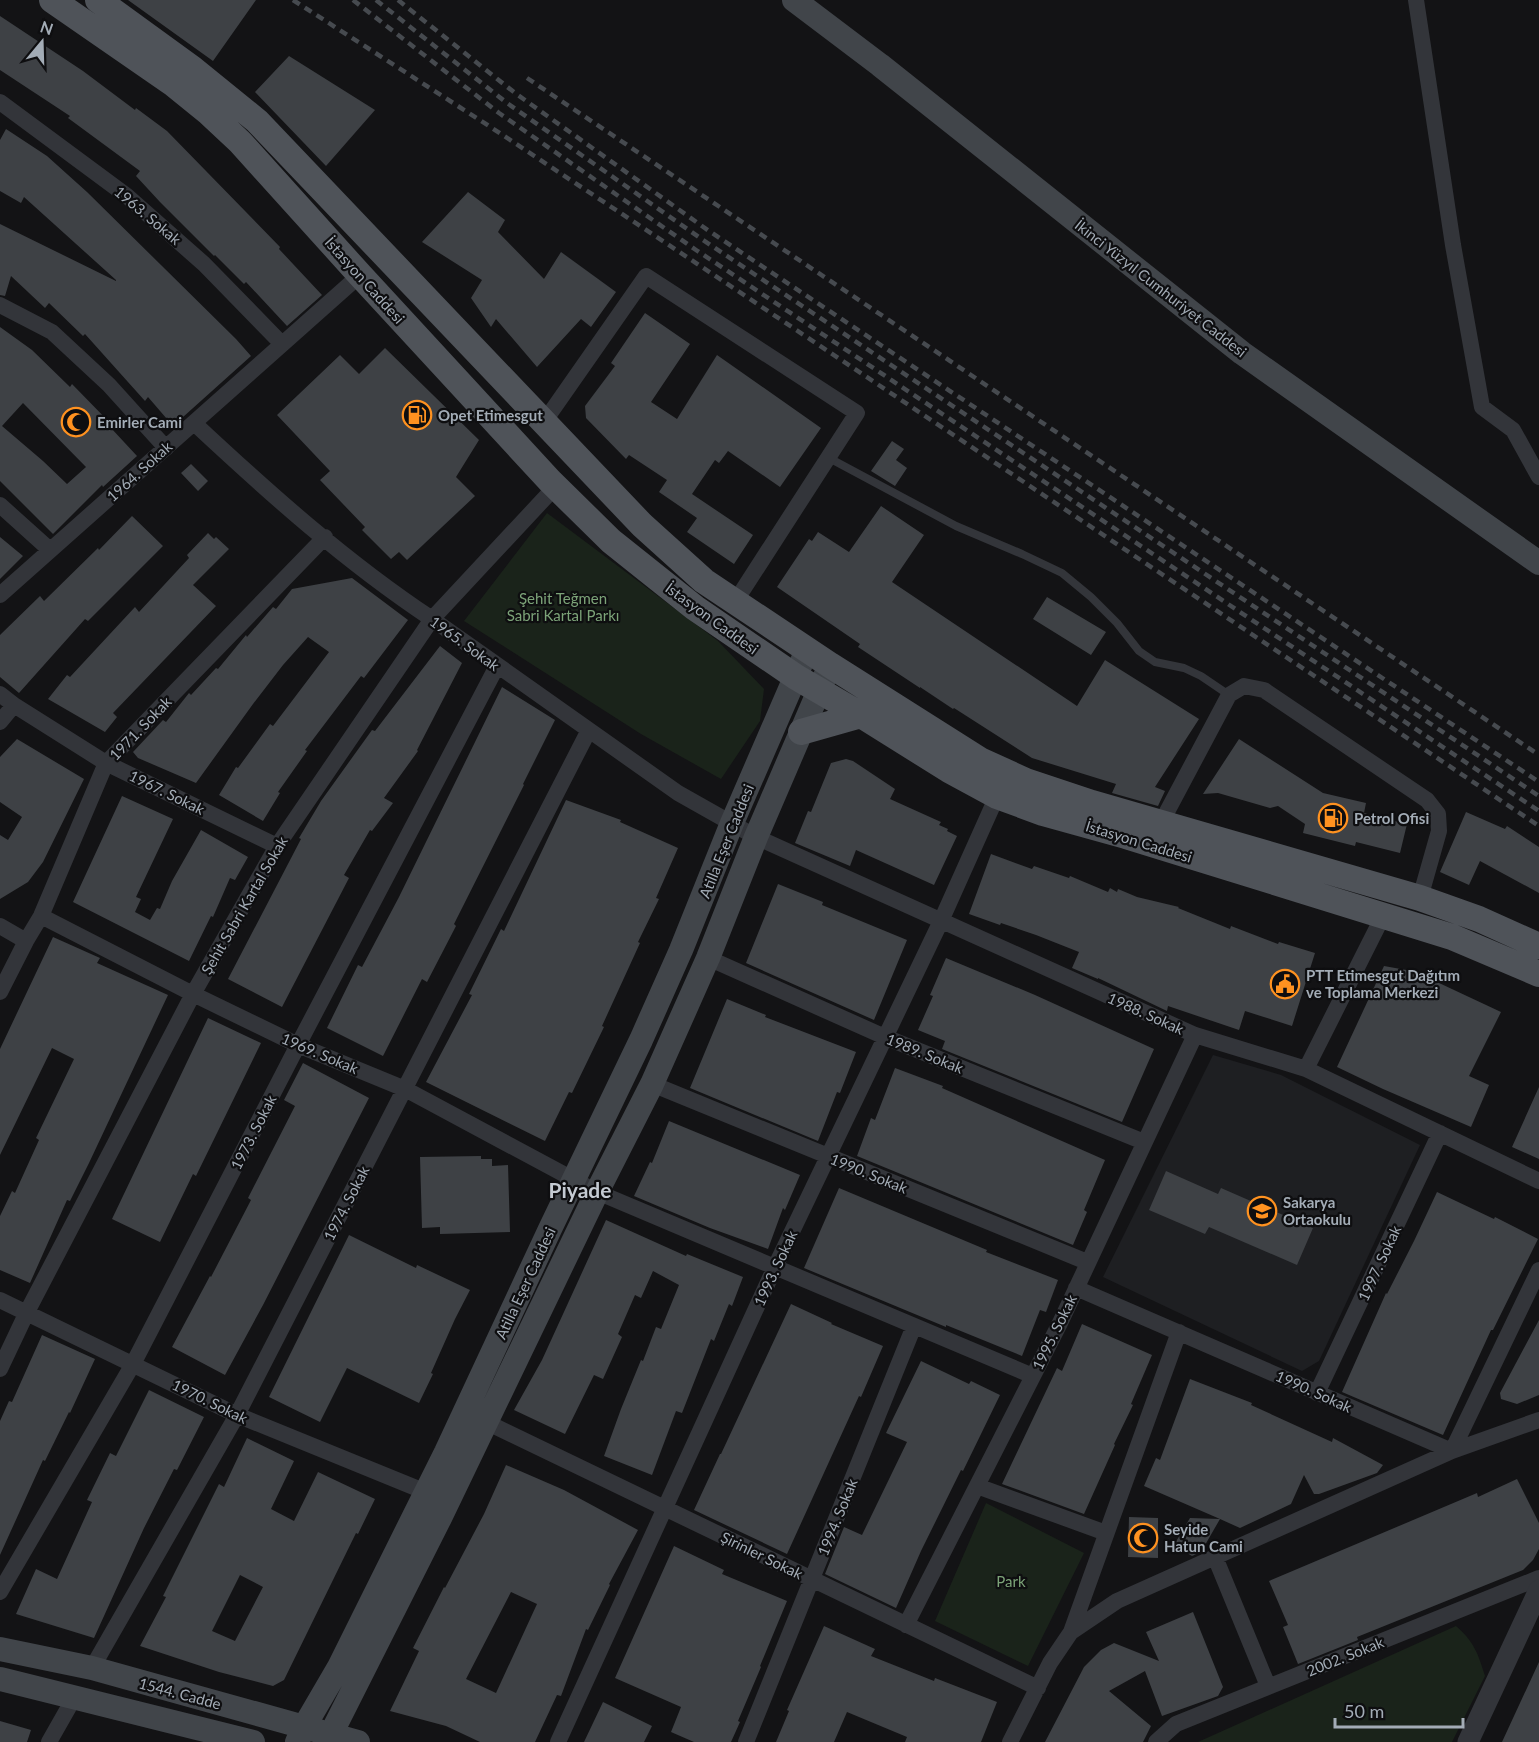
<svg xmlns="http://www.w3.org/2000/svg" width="1539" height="1742" viewBox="0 0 1539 1742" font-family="Lato,sans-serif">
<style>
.built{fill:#1e1f22}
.green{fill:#1a231a}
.building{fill:#3e4145;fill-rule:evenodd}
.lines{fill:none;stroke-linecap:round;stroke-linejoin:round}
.service{stroke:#33353a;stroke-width:8}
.minor{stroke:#33353a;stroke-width:16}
.tertiary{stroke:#33353a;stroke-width:21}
.secondary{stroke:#41454a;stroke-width:24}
.primary{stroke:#4f5359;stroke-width:26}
.rail{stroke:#464a4f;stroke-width:4.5;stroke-dasharray:8 6;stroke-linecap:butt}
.labels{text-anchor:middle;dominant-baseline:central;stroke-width:4.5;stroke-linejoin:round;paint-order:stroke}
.street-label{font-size:15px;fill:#a3acb6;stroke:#0e0e10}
.poi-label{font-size:15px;font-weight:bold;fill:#a3acb6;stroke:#0e0e10;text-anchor:start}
.park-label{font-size:15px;fill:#7ca378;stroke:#0e0e10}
.district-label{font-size:21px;font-weight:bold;fill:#c4cad2;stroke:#0e0e10}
</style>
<rect width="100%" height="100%" fill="#131315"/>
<path class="built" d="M1213 1055 1281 1075 1420 1145 1319 1361 1302 1371 1103 1277Z"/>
<path class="green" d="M547 513 718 641 764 689 760 721 721 779 641 734 464 621Z
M986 1503 1084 1553 1028 1666 935 1621Z
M1456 1626C1474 1642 1478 1653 1485 1676L1452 1742H1198Z"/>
<path class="building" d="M128 0H256L213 61Z
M0 16 83 71 135 110 136 108 167 131 280 247 279 249 322 295 287 326 246 282 244 284 215 255 214 256 160 202 136 176 140 171 68 118 70 116 0 70Z
M289 56 375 110 326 166 255 92Z
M6 129 47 156 87 192 236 339 251 356 173 426 148 397 145 401 85 334 83 336 49 303 45 308 11 276 5 296 0 295V224L116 281V280L24 197 21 203 0 191V140Z
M468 192 505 220 498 232 544 279 561 252 616 292 591 327 581 319 537 367 496 319 491 327 471 298 482 280 422 242Z
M645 313 690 344 651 402 677 419 717 355 821 428 780 487 728 451 719 463 715 460 692 494 753 535 734 564 687 532 697 518 659 492 667 480 629 455 626 459 586 418 585 406 615 366 611 363Z
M0 327 32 350 70 387 72 384 113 426 111 428 137 456 103 487 102 485 53 534 0 481ZM23 403 86 467 67 484 43 461 2 426Z
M385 348 479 440 456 477 475 496 407 560 399 552 391 559 362 530 365 527 320 480 330 471 277 415 340 355 359 374Z
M892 441 904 449 896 460 907 468 895 486 871 471Z
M191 464 208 481 198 491 181 473Z
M881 506 924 535 892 582 1077 706 1105 660 1199 719 1155 787 1165 791 1158 806 1112 793 1116 784 1032 758 954 708 953 709 920 687V688L858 647 860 644 777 587 809 539 812 541 818 532 849 552Z
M132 516 163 546 88 621 85 619 19 693 0 677V635L40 596 44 601 98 548 99 550Z
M208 533 214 539 216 537 229 549 193 585 216 606 113 713 117 717 105 732 48 699 67 675 70 677 135 607 139 612 189 558 187 555Z
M0 537 23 556 0 579Z
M352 578 408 620 364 678 361 676 305 750 307 751 278 792 280 793 263 821 219 795 236 767 238 768 270 724 273 726 329 652 308 637 283 665 253 704 196 783 138 758 133 752 163 720 166 722 189 693 191 695 216 668 218 669 246 635 247 637 273 607 276 609 292 589Z
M1047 597 1106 632 1091 655 1033 619Z
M440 646 462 663 417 750 418 751 384 798 393 803 372 831 370 830 344 875 349 878 282 1007 228 979 301 839 299 838 321 801 372 730 375 731Z
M502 687 555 720 523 784 524 785 454 924 456 926 427 982 422 979 383 1056 327 1028 358 965 362 967 399 897Z
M17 739 84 779 43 862 28 882 0 899V835L8 840 22 817 0 802V757Z
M1239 739 1323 793 1366 803 1364 813 1407 824 1400 853 1356 842 1355 846 1303 833 1305 824 1278 806 1270 808 1218 793 1203 794Z
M846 759 853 761 895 789 890 799 941 822 939 825 948 829 947 831 957 836 934 885 856 850 850 866 795 843 808 811 811 812 831 763Z
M122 796 173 819 136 897 141 899 135 912 150 920 157 908 160 909 172 881 201 830 248 857 235 880 230 878 213 917 211 916 189 961 73 902Z
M566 800 621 820 620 822 678 848 656 898 659 899 638 942 640 943 602 1026 604 1027 572 1093 569 1092 545 1141 426 1082 472 995 469 994 501 929 504 931Z
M1466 812 1505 829 1507 826 1539 847V893L1480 861 1469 885 1440 872Z
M991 854 1032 869 1034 866 1069 878 1070 876 1108 892 1110 888 1117 892 1118 889 1137 897 1179 907 1178 908 1230 929 1231 926 1278 944 1279 942 1315 953 1292 1026 1245 1011 1239 1030 1168 1006 1167 1011 1098 978V979L1072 968 1079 952 1036 935 1001 923 1000 925 969 914Z
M778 884 823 902 822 905 907 940 874 1020 746 963Z
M53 937 100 958 97 963 168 995 89 1163 70 1201 67 1200 30 1283 0 1270V1216L12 1191 15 1193 39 1140 36 1138 74 1059 52 1048 0 1155V1049Z
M946 958 1035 995 1154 1049 1122 1122 942 1049 945 1041 918 1030 933 996 930 995Z
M1384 966 1423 973 1422 975 1501 1012 1469 1076 1489 1085 1471 1127 1383 1089 1337 1067Z
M727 999 766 1015 765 1017 856 1052 840 1093 837 1092 818 1141 690 1088Z
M208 1018 261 1043 196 1176 193 1174 160 1242 112 1219Z
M303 1063 369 1098 263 1305 225 1375 172 1347 210 1276 211 1277 251 1200 248 1198 295 1106 284 1100Z
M895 1068 943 1086 942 1088 1105 1160 1084 1210 1087 1212 1073 1245 857 1156 871 1118 875 1120Z
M1539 1087V1159L1512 1147Z
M669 1121 800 1175 785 1210 783 1208 768 1249 710 1228 634 1196 650 1162 652 1163Z
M481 1156V1159H492V1166L508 1165 510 1232 440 1234V1227L422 1228 420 1157Z
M1166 1171 1218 1194 1221 1188 1313 1228 1297 1265 1209 1227 1205 1234 1149 1210Z
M839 1188 987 1250 986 1252 1058 1280 1046 1312 1040 1310 1022 1356 946 1325V1327L804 1268Z
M1437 1192 1494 1219 1495 1217 1538 1239 1493 1330H1491L1443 1435 1342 1392 1386 1293 1387 1294 1414 1241Z
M606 1220 686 1256 687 1254 743 1277 732 1306 729 1304 714 1341 711 1339 682 1413 676 1411 652 1475 604 1456 621 1409 641 1360 643 1361 656 1327 661 1329 679 1285 653 1271 641 1298 635 1295 618 1334 622 1337 603 1379 594 1375 565 1434 514 1410 542 1360Z
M349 1235 416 1268 417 1265 470 1290 455 1319 431 1373 433 1374 419 1403 347 1368 320 1422 269 1397Z
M791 1304 832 1323 831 1324 883 1346 861 1397 859 1396 787 1554 694 1510 720 1454H721Z
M1539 1320V1395L1517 1404 1501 1399 1500 1393Z
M1082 1324 1152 1355 1131 1404 1133 1405 1114 1444 1115 1445 1084 1514 1002 1484 1057 1368 1062 1371Z
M42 1335 95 1359 70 1413 69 1412 45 1461 43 1460 0 1555V1421L9 1401 12 1402Z
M921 1361 969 1384 971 1381 1000 1395 963 1471 961 1470 921 1551 896 1608 825 1574 844 1527 862 1535 907 1442 886 1433Z
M1190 1379 1252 1403 1251 1405 1332 1442 1333 1438 1383 1465 1377 1473 1319 1494H1314L1304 1475 1291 1504 1240 1528 1220 1519 1201 1552 1192 1556 1174 1545 1190 1518 1220 1519 1144 1486 1156 1458 1160 1460Z
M149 1390 204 1417 177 1470 174 1469 144 1528 94 1638 16 1614 36 1569 57 1579 92 1502 87 1500 110 1453 116 1456Z
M247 1438 294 1461 271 1509 294 1521 318 1472 375 1499 358 1534 356 1533 284 1680 273 1686 219 1672 140 1646 166 1597 163 1596 219 1484 224 1487ZM240 1575 263 1587 235 1641 212 1631Z
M506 1465 564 1490 638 1530 609 1584 610 1585 588 1630 586 1629 561 1696 557 1695 535 1742H480L446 1726 390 1711 419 1651 413 1648 444 1587 445 1588 484 1514ZM511 1592 537 1604 496 1693 466 1679Z
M1517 1479 1539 1523V1549L1533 1560 1523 1570 1357 1637 1358 1640 1298 1664 1283 1627 1288 1625 1269 1581 1477 1493 1478 1497Z
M1129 1517 1158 1518V1558L1128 1557Z
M674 1546 724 1570 722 1574 787 1601 760 1666 761 1667 738 1721 740 1722 731 1742H694L671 1732 681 1707 615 1678Z
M1193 1612 1223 1687 1218 1696 1162 1716 1145 1671 1109 1691 1151 1726 1143 1742H1045L1084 1667 1101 1650 1114 1643 1159 1661 1146 1632Z
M824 1626 875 1649 871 1656 934 1681 935 1678 997 1702 981 1742H905L907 1737 847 1712 834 1742H776L789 1711 787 1710Z
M1539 1662V1742H1502Z
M603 1702 652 1726 644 1742H584Z
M0 1721 31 1730 27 1742H0Z"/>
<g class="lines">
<path class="service" d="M829 458 956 526 1022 554 1062 573 1091 597 1117 623 1139 651 1155 662 1184 668 1201 676 1229 695"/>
<path class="minor" d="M1416 0 1453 245 1482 407 1513 430 1539 477
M0 102 127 196 204 264 282 344
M0 305 52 332 109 385 166 448
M544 422 646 276 857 413 735 602
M194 423C269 493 346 562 432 619L678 793 756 837 1195 1035 1306 1069 1539 1181
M0 505 50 550
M0 595 360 275
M0 694 14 705 106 763 277 846
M0 722 14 705
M1161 823 1229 695 1244 686 1264 690 1427 800 1438 814 1439 831 1420 898
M41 916 193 994 298 1045 405 1089 597 1192 1033 1376
M0 926 26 941
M708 958 885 1037 1144 1142
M0 992 26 941 41 916 106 763 325 537
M1306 1069 1383 916
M652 1084 1087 1262
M1076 1288 1452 1451 1539 1270
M0 1300 237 1415 426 1492
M0 1369 27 1312 193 994 277 846 432 619 556 486
M1317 1393 1440 1133
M486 1422 1038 1688
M977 1486 1106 1533
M1215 1557 1268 1686
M0 1592 133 1364 298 1045 497 666
M906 1625 1060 1323 1195 1035
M1071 1632 1179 1332
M92 1668 237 1415 589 730
M49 1742 74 1698
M558 1742 775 1267 941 921 997 796
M746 1742 914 1326
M1010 1742 1050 1663 1071 1632 1117 1601 1452 1451 1539 1420
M1156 1742 1176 1724 1539 1578"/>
<path class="tertiary" d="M1468 1742 1539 1590"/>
<path class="secondary" d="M794 0 880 65 1242 353 1539 563
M0 1649 92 1668 358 1742
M0 1679 253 1742
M297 1742 304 1727 339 1667 446 1452 550 1229 641 1040 681 950 732 823 807 650
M327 1742 440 1518 597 1192 652 1084 708 958 756 837 830 665"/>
<path class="primary" d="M52 0 172 83 209 113 240 142 360 275 550 481 611 541 695 608 796 677 861 715 949 770 997 796 1043 813 1126 836 1452 937 1539 974
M98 0 193 69 257 121 642 525 704 581 830 665 980 760 1026 781 1092 803 1420 898 1479 919 1539 946
M801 732 861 715"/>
<path class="rail" d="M293 0 489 126 690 259 1539 826
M353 0 499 113 696 250 1539 811
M376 0 507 103 703 240 1539 796
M398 0 515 93 709 231 1539 782
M527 78 1539 755"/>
</g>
<defs>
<g id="fuel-ring" transform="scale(1.5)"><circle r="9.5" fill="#0e0e10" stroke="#ff9220" stroke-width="1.5"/><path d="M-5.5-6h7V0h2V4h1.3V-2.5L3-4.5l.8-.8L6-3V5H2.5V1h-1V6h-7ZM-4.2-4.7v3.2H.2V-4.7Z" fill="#ff9220"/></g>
<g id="mosque-ring" transform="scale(1.5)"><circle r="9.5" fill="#0e0e10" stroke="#ff9220" stroke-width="1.5"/><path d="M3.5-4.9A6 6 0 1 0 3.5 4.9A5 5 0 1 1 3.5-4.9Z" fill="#ff9220"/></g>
<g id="civic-ring" transform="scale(1.5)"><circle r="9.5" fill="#0e0e10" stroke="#ff9220" stroke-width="1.5"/><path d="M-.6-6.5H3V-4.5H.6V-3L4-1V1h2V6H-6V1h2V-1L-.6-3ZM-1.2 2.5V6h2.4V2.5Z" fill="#ff9220"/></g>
<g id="school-ring" transform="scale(1.5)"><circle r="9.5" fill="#0e0e10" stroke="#ff9220" stroke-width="1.5"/><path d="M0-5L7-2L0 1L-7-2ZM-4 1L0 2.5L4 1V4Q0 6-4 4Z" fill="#ff9220"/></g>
</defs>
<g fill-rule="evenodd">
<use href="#fuel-ring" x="417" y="415"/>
<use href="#mosque-ring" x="76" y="422"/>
<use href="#fuel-ring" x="1333" y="818"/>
<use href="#civic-ring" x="1285" y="984"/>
<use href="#school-ring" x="1262" y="1211"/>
<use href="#mosque-ring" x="1143" y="1538"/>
</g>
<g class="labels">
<g class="street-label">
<text transform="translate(148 215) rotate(40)">1963. Sokak</text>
<text transform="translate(365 280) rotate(48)">İstasyon Caddesi</text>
<text transform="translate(1161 288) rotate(38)">İkinci Yüzyıl Cumhuriyet Caddesi</text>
<text transform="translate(139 471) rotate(-42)">1964. Sokak</text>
<text transform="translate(712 618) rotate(36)">İstasyon Caddesi</text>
<text transform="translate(465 643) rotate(36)">1965. Sokak</text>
<text transform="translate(140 728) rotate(-46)">1971. Sokak</text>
<text transform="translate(167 792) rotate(26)">1967. Sokak</text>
<text transform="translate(726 841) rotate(-68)">Atilla Eşer Caddesi</text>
<text transform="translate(1139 841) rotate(17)">İstasyon Caddesi</text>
<text transform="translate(244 905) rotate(-60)">Şehit Sabri Kartal Sokak</text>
<text transform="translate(1146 1013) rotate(24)">1988. Sokak</text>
<text transform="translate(320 1053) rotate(23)">1969. Sokak</text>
<text transform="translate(925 1053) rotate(22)">1989. Sokak</text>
<text transform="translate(253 1132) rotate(-63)">1973. Sokak</text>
<text transform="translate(869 1173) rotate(22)">1990. Sokak</text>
<text transform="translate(346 1203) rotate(-63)">1974. Sokak</text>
<text transform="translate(1379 1263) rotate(-65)">1997. Sokak</text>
<text transform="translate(775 1268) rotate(-65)">1993. Sokak</text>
<text transform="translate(525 1283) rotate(-65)">Atilla Eşer Caddesi</text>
<text transform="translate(1054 1332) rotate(-64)">1995. Sokak</text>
<text transform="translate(1314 1391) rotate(24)">1990. Sokak</text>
<text transform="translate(210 1401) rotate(26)">1970. Sokak</text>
<text transform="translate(837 1517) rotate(-68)">1994. Sokak</text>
<text transform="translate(762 1555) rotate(26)">Şirinler Sokak</text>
<text transform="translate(1345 1656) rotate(-22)">2002. Sokak</text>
<text transform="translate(180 1693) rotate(15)">1544. Cadde</text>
</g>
<g class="poi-label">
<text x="438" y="415">Opet Etimesgut</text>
<text x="97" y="422">Emirler Cami</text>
<text x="1354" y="818">Petrol Ofisi</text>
<text x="1306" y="975">PTT Etimesgut Dağıtım<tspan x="1306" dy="17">ve Toplama Merkezi</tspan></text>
<text x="1283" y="1202">Sakarya<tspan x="1283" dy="17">Ortaokulu</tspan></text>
<text x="1164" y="1529">Seyide<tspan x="1164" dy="17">Hatun Cami</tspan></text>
</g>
<g class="park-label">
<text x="563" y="598">Şehit Teğmen<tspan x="563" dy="17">Sabri Kartal Parkı</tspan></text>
<text x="1011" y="1581">Park</text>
</g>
<g class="district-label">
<text x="580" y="1189">Piyade</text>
</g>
</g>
<g transform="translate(42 42) rotate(19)" stroke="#0e0e10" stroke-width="4.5" paint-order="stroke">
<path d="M0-4.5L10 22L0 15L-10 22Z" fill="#a3acb6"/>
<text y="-9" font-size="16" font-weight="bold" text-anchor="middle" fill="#a3acb6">N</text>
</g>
<path d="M1335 1718v9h128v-9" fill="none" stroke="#a3acb6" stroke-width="3"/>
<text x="1344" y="1718" font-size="18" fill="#a3acb6" stroke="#0e0e10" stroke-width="4.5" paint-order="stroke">50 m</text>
</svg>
